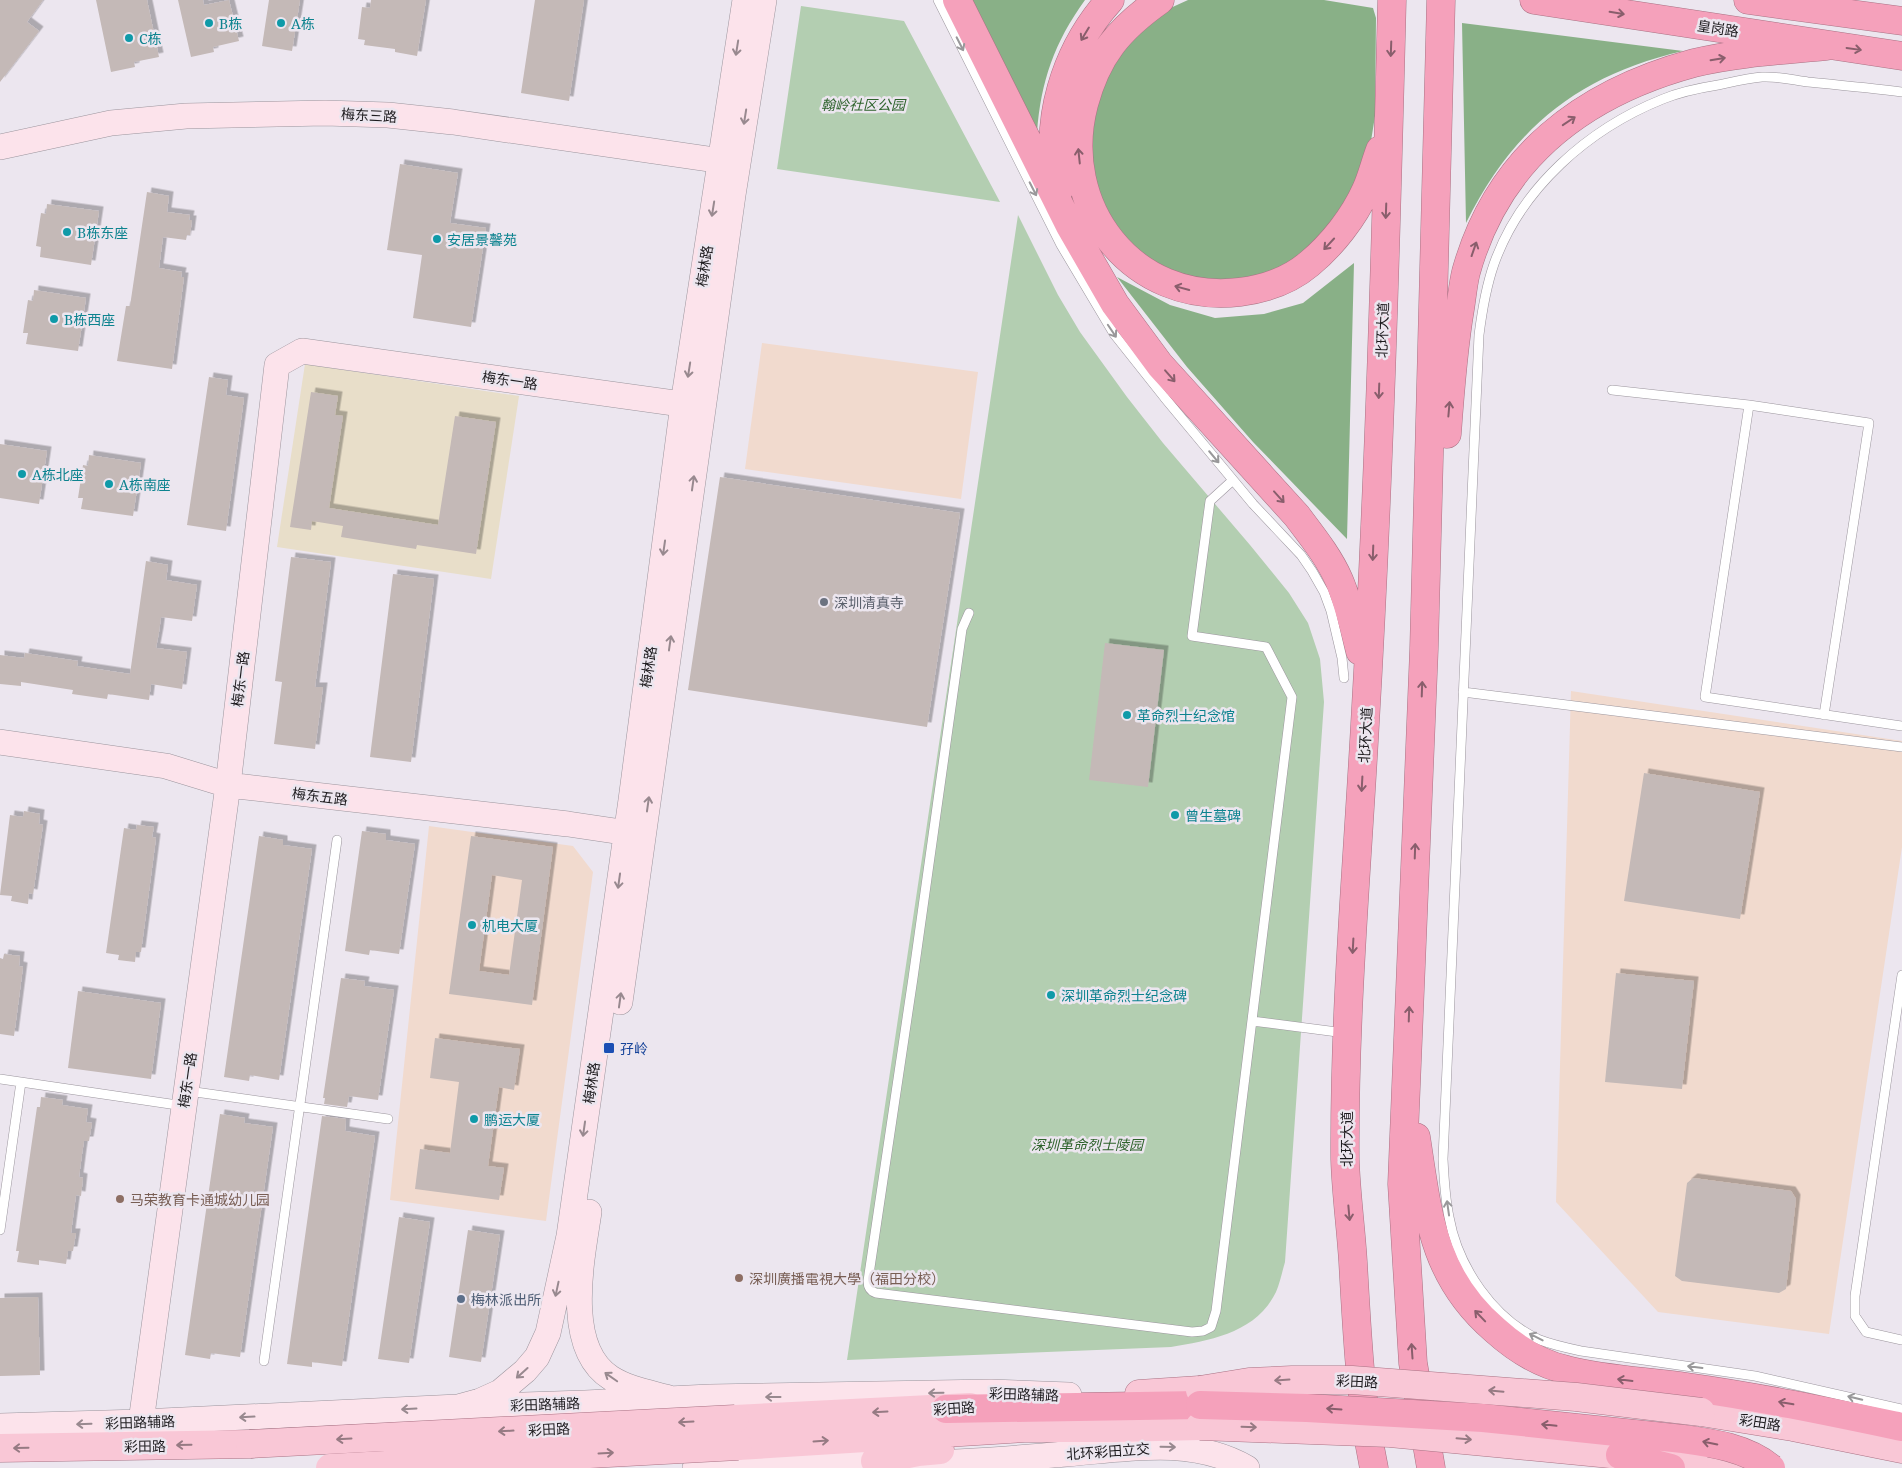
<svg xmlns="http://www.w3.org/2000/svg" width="1902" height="1468" viewBox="0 0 1902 1468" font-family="'Noto Serif','Noto Sans SC',serif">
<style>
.commercial{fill:#f1dace}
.industrial{fill:#e8dec9}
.green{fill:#b3ceb1}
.forest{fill:#89b087}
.building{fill:#c4b9b7;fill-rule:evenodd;filter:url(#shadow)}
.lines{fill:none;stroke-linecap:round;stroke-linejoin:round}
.lane-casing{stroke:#9b959d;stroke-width:10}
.secondary-casing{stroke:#9b959d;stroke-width:26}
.primary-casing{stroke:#a97284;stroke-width:29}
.highway-casing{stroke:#a97284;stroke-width:29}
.lane{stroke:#fff;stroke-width:9}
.secondary{stroke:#fce3eb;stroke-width:25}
.primary{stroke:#f9c7d6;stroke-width:28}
.highway{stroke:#f5a1bb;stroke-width:28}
.primary-bridge-casing{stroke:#a97284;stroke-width:29;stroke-linecap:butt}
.highway-bridge-casing{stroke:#a97284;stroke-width:29;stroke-linecap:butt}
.primary-bridge{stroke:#f9c7d6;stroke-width:28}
.highway-bridge{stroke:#f5a1bb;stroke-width:28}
.oneway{stroke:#895e6c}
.oneway2{stroke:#99989a}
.oneway3{stroke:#98898f}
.oneway4{stroke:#967a83}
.culture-dot{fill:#0f9aa8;stroke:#ece6ef;stroke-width:2}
.worship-dot{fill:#6b7280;stroke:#ece6ef;stroke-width:2}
.transit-dot{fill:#1a4fb4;stroke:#ece6ef;stroke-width:2}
.education-dot{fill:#8d6e63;stroke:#ece6ef;stroke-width:2}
.service-dot{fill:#5c6f8a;stroke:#ece6ef;stroke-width:2}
.labels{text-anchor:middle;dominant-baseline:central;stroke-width:5;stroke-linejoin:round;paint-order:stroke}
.culture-label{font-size:14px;fill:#0d838f;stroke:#ece6ef;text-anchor:start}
.street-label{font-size:14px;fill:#1d1b1e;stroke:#ece6ef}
.park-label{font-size:14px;font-style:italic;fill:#2e632c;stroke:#ece6ef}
.worship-label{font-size:14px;fill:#5b616d;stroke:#ece6ef;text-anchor:start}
.transit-label{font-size:14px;fill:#164399;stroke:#ece6ef;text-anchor:start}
.education-label{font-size:14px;fill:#785e54;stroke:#ece6ef;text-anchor:start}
.service-label{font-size:14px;fill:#4e5e75;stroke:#ece6ef;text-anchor:start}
</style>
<defs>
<filter id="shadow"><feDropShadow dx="4.5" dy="-4.5" stdDeviation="0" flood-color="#0004"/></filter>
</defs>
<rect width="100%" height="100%" fill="#ece6ef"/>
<path class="commercial" d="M762 343 978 372 961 499 745 469Z
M1571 691 1902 741V847L1829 1334 1658 1312 1556 1202Z
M429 826 573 846 593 872 546 1221 390 1200Z"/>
<path class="industrial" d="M305 364 519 396 491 579 277 547Z"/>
<path class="green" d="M801 6 904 21 1000 202 777 169Z
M1018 215 1058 295 1080 332 1127 397 1163 443 1250 545 1289 593 1308 623 1320 659 1324 702 1285 1262C1282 1272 1280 1283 1276 1292 1256 1333 1211 1340 1171 1347L847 1360Z"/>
<path class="forest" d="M966 0H1085C1054 43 1041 81 1037 133Z
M1188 0H1324L1373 8 1376 18 1375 116 1371 141 1357 188 1307 256 1255 279 1198 280 1151 262 1116 230 1093 182 1092 126 1102 88 1111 69 1135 36 1166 10Z
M1462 23 1683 51C1579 75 1513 128 1466 223Z
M1354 263 1347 539 1253 442 1187 367 1117 277 1170 305 1215 318 1264 314 1303 303Z"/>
<path class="building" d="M0 0H43L27 22 39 31 0 82Z
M96 0H147L159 57 134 62 135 67 111 72Z
M178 0H203L204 5 229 0 239 41 213 47 214 52 191 57Z
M269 0H300L292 51 262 46Z
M371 0H426L417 56 395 52V49L364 45 365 40 358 39 362 7 370 8Z
M535 0H584L569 101 521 93Z
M400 164 458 173 450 223 486 228 471 327 413 318 422 255 387 250Z
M147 192 169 196 167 212 190 215 189 220H192L190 235H187L186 240 163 237 159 268 182 272 181 277H184L172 369 117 361 126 306H130Z
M47 204 99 211 91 265 40 257 41 247 36 246 41 213 46 214Z
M34 290 86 298 78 351 26 344 28 333H23L28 300 33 301Z
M209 377 228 380 226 395 244 398 226 531 187 525Z
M311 392 338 396 335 415 343 416 329 508 438 525 455 416 496 422 476 554 417 545 416 549 341 537 343 526 312 521 311 530 290 527Z
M0 444 47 451 39 504 0 498Z
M89 455 141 463 133 516 81 509 83 498H78L83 465 88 466Z
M720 477 960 513 927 727 688 690Z
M291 557 331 562 315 687H323L315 749 274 744 282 682 275 681Z
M146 561 168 565 166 580 197 585 192 621 161 617 159 632 156 648 187 652 182 689 151 684 149 700 108 694 107 699 72 694 73 690 21 682V686L0 684V655L24 658 25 653 78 661 77 666 130 674Z
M393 574 434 579 411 762 370 757Z
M1105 643 1164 650 1148 787 1089 780Z
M1644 773 1760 792 1740 919 1624 901Z
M24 811 40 814 39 824 43 825 33 894 29 893 28 904 11 901 12 896 0 895 10 815 23 817Z
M137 825 154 827 152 837 156 838 141 952H136L135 962 118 960 119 955 106 953 124 828 136 830Z
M362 831 386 834V840L415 844 399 954 370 950 369 955 345 951Z
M259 836 283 840V845L312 849 279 1080 250 1075 249 1081 224 1077Z
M471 836 553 847 532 1005 449 994ZM492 875 522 880 509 975 479 971Z
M4 954 20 956 19 966 23 967 14 1036 0 1034V958L3 959Z
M1616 973 1694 981 1682 1089 1605 1082Z
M341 978 365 981 364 986 394 990 378 1100 349 1096 347 1107 324 1104 325 1098H323Z
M78 991 161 1003 151 1079 68 1068Z
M435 1038 520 1049 514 1090 499 1087 488 1166 504 1168 499 1200 415 1189 420 1149 450 1153 459 1082 430 1078Z
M41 1097 63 1100 62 1105 88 1109 86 1122 92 1123 89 1141H84L82 1154 79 1177 83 1178 81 1196 76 1195 71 1233H76L73 1251H68L66 1264 39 1260V1265L17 1262 19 1251H16L37 1107H40Z
M220 1114 245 1118 244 1123 273 1127 240 1357 211 1353 210 1359 185 1355Z
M322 1116 346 1119 345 1131 375 1136 342 1366 312 1362V1367L287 1364Z
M1693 1178 1791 1191 1796 1199 1786 1289 1779 1293 1682 1281 1675 1276 1687 1183Z
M399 1217 430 1222 409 1363 378 1359Z
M468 1230 500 1235 481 1362 449 1357Z
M38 1297 40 1375 0 1376V1298Z"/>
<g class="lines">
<g class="lane-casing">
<path id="lane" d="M938 0 1061 245 1114 334 1164 397 1253 504 1301 555 1312 571 1324 592 1331 611 1342 658 1344 678
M1902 92C1871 88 1839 85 1808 82 1793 80 1777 76 1762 77 1748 78 1732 82 1718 85 1699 88 1680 92 1663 99 1588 129 1521 188 1494 264 1486 287 1482 311 1479 335L1443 1159C1444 1179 1445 1198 1449 1217 1458 1267 1493 1319 1540 1340 1553 1345 1567 1348 1581 1351L1755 1376 1902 1409
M1612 390 1749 405 1869 423 1824 715
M1749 405 1705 697 1902 726
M969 613 962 629 913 978 868 1281C868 1288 870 1291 876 1293L1192 1332 1203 1331 1211 1327 1216 1311 1292 697 1266 647 1192 636 1210 501 1233 480
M1463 692 1902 747
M1902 975 1855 1296V1316L1866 1332 1902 1340
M1252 1021 1345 1033
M0 1079 184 1106
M188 1091 388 1119
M0 1230 21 1082
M264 1361 337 840"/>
</g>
<g class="secondary-casing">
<path id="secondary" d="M0 147 111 123 186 116 325 113 388 115 453 122 736 163
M0 742 166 766 228 785 568 824 642 835
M620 1002 733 195 764 0
M589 1212C582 1259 563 1348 611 1378 630 1390 653 1393 673 1399
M458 1407 480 1401 500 1392 525 1371 537 1357 548 1333 569 1236 631 800 683 404 745 0
M141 1422 228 785 277 365 302 351 703 407
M0 1426 141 1422 458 1407 585 1403 710 1397 991 1392 1069 1395
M695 1468C754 1466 814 1462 873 1461 888 1461 903 1463 918 1463 967 1463 1017 1458 1066 1454 1127 1449 1192 1436 1247 1468"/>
</g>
<g class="primary-casing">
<path id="primary" d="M1139 1394 1200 1390
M1701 1412 1793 1427 1902 1449
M735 1419 970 1407
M738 1446 1024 1428H1115L1200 1426
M0 1448 250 1444
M875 1461 918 1452 940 1450
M1694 1462 1752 1468"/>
</g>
<g class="highway-casing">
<path id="highway" d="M957 0 1070 226 1115 304 1160 365 1297 516C1312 536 1329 557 1339 580 1349 603 1354 628 1360 651
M1160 0C1119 29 1097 55 1084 104 1057 206 1132 305 1240 292 1264 289 1290 280 1309 264 1332 245 1354 217 1366 190 1372 177 1375 163 1380 150
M1534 0 1902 56
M1748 0 1902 21
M1060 188C1041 123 1066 49 1110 0
M1447 434C1450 392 1453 350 1460 309 1462 297 1463 284 1466 272 1498 157 1583 93 1694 63 1734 53 1785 50 1826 46
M1416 1137C1428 1214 1432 1276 1495 1330 1515 1348 1540 1364 1567 1370 1606 1380 1647 1381 1687 1387 1759 1397 1830 1412 1902 1427
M946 1409 1200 1405
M1374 1468C1360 1401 1357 1331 1353 1262 1351 1228 1346 1194 1345 1159 1344 1014 1357 869 1365 724 1379 483 1386 241 1392 0
M1431 1468 1413 1363 1402 1184 1424 649 1441 0"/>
</g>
<use href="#lane" class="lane"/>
<use href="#secondary" class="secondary"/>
<use href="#primary" class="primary"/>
<use href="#highway" class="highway"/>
<g class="primary-bridge-casing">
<path id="primary-bridge" d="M1200 1390 1249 1382 1292 1380H1352L1576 1397 1701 1412
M1200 1426 1390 1433 1694 1462
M250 1444 735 1419
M330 1468 738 1446"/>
</g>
<g class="highway-bridge-casing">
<path id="highway-bridge" d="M1200 1405 1307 1408 1483 1418 1683 1439C1713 1443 1747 1448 1771 1468
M1620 1455 1671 1468"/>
</g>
<use href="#primary-bridge" class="primary-bridge"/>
<use href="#highway-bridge" class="highway-bridge"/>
</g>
<defs><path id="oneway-shaft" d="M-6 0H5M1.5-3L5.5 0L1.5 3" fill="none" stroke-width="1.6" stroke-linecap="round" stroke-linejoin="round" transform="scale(1.25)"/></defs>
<g class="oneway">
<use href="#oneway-shaft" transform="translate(1617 13) rotate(9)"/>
<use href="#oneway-shaft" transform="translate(1085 34) rotate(121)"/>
<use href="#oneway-shaft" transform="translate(1391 49) rotate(92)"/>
<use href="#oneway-shaft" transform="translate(1854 49) rotate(8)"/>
<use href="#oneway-shaft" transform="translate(1718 59) rotate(-9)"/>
<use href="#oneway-shaft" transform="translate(1569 121) rotate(-34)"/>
<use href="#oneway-shaft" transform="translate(1079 156) rotate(-96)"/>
<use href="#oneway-shaft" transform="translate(1386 211) rotate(92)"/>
<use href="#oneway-shaft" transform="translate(1329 244) rotate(133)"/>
<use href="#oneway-shaft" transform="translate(1474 249) rotate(-71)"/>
<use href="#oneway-shaft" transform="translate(1182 288) rotate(-165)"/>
<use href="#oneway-shaft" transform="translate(1170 376) rotate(49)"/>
<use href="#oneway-shaft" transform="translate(1379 391) rotate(92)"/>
<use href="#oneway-shaft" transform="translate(1449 409) rotate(-85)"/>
<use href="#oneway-shaft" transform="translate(1279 497) rotate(48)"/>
<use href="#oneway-shaft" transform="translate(1373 553) rotate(92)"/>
<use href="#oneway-shaft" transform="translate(1422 689) rotate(-88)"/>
<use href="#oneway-shaft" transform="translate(1362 784) rotate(93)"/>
<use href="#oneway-shaft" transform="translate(1415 851) rotate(-88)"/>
<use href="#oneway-shaft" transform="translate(1353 946) rotate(93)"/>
<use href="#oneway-shaft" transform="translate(1409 1014) rotate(-88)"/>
<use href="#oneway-shaft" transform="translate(1349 1213) rotate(85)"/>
<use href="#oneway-shaft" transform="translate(1480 1316) rotate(-134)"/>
<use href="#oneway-shaft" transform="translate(1412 1351) rotate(-94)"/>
<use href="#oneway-shaft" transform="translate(1625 1380) rotate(-173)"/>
<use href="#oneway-shaft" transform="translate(1786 1403) rotate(-170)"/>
<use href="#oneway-shaft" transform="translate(1334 1409) rotate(-176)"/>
<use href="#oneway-shaft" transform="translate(1549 1425) rotate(-174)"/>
<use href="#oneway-shaft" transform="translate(1710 1443) rotate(-169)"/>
</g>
<g class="oneway2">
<use href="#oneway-shaft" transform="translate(960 44) rotate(63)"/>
<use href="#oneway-shaft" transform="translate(1033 189) rotate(63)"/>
<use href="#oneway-shaft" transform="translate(1112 331) rotate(56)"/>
<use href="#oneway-shaft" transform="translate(1214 457) rotate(50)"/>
<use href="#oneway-shaft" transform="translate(1448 1208) rotate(-98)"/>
<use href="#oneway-shaft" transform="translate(1536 1337) rotate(-153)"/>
<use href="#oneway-shaft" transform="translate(1695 1367) rotate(-173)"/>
<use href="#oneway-shaft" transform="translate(1855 1398) rotate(-166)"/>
</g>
<g class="oneway3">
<use href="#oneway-shaft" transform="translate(737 48) rotate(99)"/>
<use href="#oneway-shaft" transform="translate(745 117) rotate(99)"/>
<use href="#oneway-shaft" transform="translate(713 209) rotate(99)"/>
<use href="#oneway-shaft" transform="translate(689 370) rotate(99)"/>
<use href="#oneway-shaft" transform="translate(693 483) rotate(-82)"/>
<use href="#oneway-shaft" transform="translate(664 548) rotate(98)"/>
<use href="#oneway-shaft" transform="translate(670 643) rotate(-82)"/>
<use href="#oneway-shaft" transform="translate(648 804) rotate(-82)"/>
<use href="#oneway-shaft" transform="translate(619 881) rotate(98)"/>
<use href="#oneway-shaft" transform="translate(620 1000) rotate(-82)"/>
<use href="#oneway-shaft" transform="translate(584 1129) rotate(98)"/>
<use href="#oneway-shaft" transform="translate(557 1289) rotate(102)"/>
<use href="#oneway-shaft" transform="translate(522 1373) rotate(138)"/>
<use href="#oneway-shaft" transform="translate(611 1377) rotate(-145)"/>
<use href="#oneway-shaft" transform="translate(936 1393) rotate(179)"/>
<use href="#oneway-shaft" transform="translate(773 1397) rotate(180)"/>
<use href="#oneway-shaft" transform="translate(409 1409) rotate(177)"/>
<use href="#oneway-shaft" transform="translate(247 1417) rotate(177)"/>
<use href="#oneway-shaft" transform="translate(84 1424) rotate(178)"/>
<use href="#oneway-shaft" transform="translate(1168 1447) rotate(1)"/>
</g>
<g class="oneway4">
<use href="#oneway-shaft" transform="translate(1282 1380) rotate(176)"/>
<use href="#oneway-shaft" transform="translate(1496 1391) rotate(-175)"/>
<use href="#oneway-shaft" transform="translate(880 1412) rotate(177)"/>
<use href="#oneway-shaft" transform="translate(686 1422) rotate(177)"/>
<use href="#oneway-shaft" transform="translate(1249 1427) rotate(2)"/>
<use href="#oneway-shaft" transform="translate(506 1431) rotate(177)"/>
<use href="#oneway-shaft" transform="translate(344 1439) rotate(177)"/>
<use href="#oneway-shaft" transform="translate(1464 1439) rotate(5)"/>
<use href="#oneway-shaft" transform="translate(821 1441) rotate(-4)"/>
<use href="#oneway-shaft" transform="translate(184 1445) rotate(179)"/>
<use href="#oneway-shaft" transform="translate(21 1448) rotate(179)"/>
<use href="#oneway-shaft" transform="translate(606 1453) rotate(-3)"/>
</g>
<g class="culture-dot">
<circle cx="209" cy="23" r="5"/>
<circle cx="281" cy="23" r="5"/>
<circle cx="129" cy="38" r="5"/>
<circle cx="67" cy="232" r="5"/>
<circle cx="437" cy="239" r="5"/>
<circle cx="54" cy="319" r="5"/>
<circle cx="22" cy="474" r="5"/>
<circle cx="109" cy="484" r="5"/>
<circle cx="1127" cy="715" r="5"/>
<circle cx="1175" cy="815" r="5"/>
<circle cx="472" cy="925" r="5"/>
<circle cx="1051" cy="995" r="5"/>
<circle cx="474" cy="1119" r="5"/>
</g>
<circle class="worship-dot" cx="824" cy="602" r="5"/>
<rect class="transit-dot" x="603" y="1042" width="12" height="12" rx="2.5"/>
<g class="education-dot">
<circle cx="120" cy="1199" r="5"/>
<circle cx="739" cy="1278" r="5"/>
</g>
<circle class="service-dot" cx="461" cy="1299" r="5"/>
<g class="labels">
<g class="culture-label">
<text x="219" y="23">B栋</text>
<text x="291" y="23">A栋</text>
<text x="139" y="38">C栋</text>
<text x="77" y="232">B栋东座</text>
<text x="447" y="239">安居景馨苑</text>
<text x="64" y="319">B栋西座</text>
<text x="32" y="474">A栋北座</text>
<text x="119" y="484">A栋南座</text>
<text x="1137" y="715">革命烈士纪念馆</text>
<text x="1185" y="815">曾生墓碑</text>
<text x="482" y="925">机电大厦</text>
<text x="1061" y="995">深圳革命烈士纪念碑</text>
<text x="484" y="1119">鹏运大厦</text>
</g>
<g class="street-label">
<text transform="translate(1718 28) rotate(9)">皇岗路</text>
<text transform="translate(369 115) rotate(3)">梅东三路</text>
<text transform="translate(704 266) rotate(-81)">梅林路</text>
<text transform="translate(1382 330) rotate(-88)">北环大道</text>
<text transform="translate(510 380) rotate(8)">梅东一路</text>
<text transform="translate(648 667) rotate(-82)">梅林路</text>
<text transform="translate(240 679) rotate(-83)">梅东一路</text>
<text transform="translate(1365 735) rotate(-87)">北环大道</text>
<text transform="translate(320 796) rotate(7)">梅东五路</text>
<text transform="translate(187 1080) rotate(-82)">梅东一路</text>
<text transform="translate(591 1083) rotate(-82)">梅林路</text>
<text transform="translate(1346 1139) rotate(-90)">北环大道</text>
<text transform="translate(1357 1381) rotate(3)">彩田路</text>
<text transform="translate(1024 1394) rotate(2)">彩田路辅路</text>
<text transform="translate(545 1404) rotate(-2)">彩田路辅路</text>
<text transform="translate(954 1408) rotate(-4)">彩田路</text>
<text transform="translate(140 1422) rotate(-2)">彩田路辅路</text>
<text transform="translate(1760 1422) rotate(9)">彩田路</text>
<text transform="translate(549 1429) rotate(-3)">彩田路</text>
<text transform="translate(145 1446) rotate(-1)">彩田路</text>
<text transform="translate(1108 1451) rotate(-4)">北环彩田立交</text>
</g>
<g class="park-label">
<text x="863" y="104">翰岭社区公园</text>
<text x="1087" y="1144">深圳革命烈士陵园</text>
</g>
<g class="worship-label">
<text x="834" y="602">深圳清真寺</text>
</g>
<g class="transit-label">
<text x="620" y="1048">孖岭</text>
</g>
<g class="education-label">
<text x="130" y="1199">马荣教育卡通城幼儿园</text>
<text x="749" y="1278">深圳廣播電視大學（福田分校）</text>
</g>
<g class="service-label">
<text x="471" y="1299">梅林派出所</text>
</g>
</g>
</svg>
